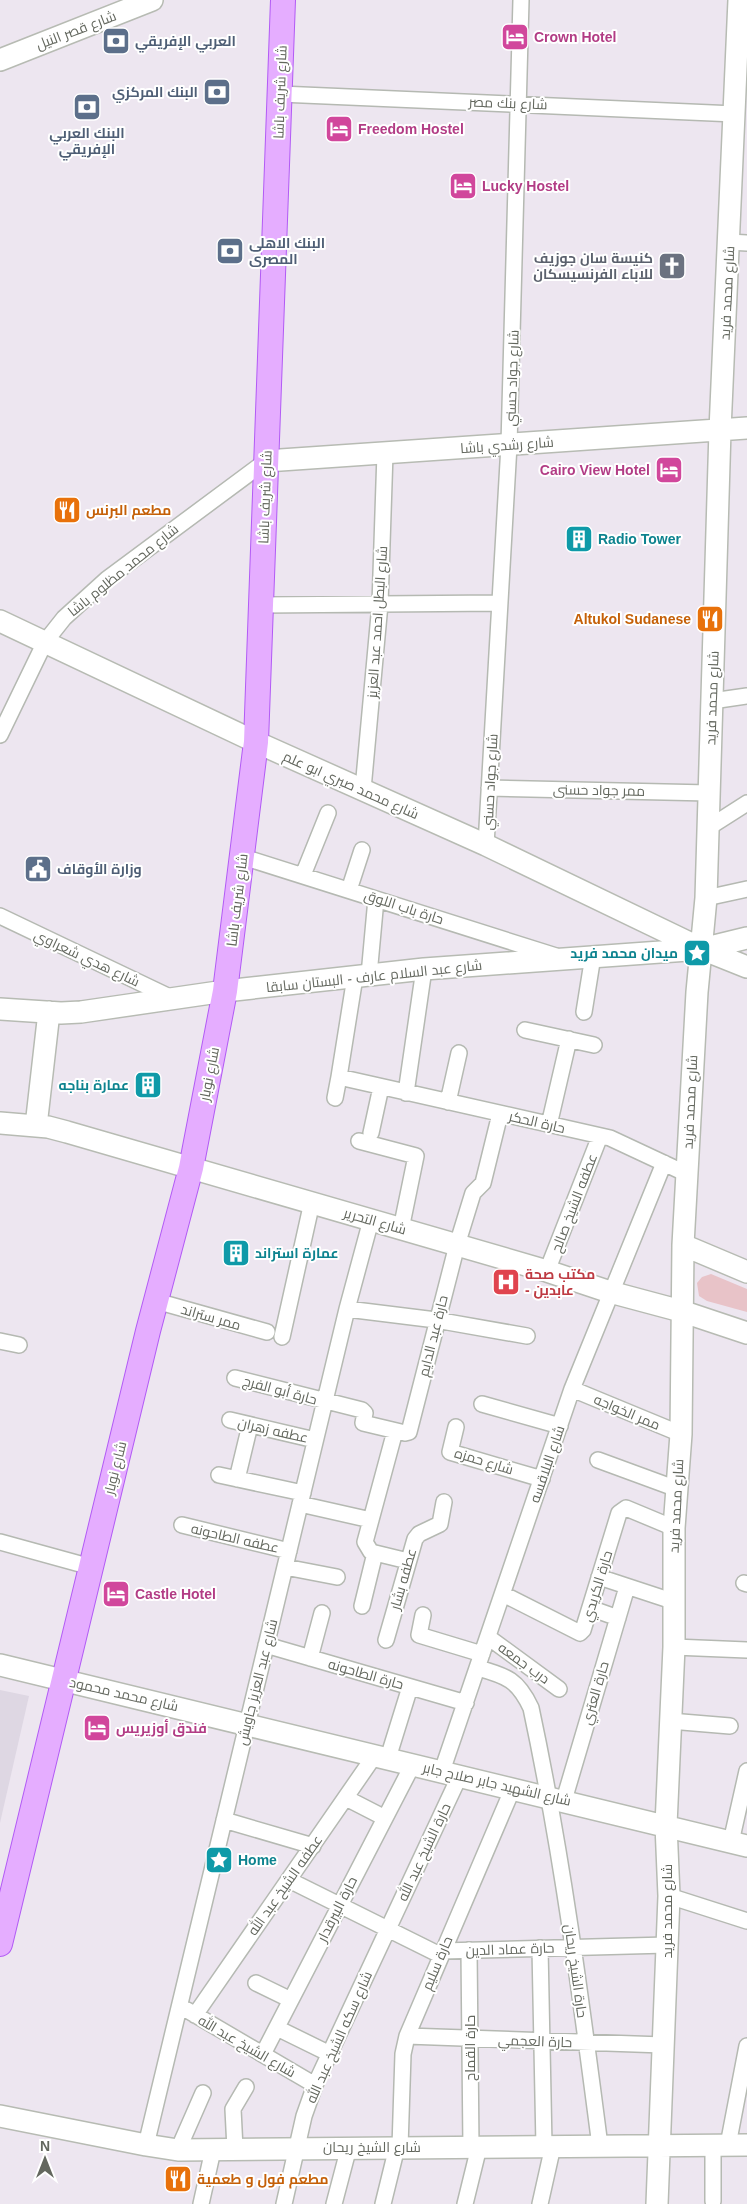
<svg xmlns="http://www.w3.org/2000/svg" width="747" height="2204" viewBox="0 0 747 2204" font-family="Helvetica,Cairo,sans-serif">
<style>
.education{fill:#ded7e3}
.green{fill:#e8c3c8}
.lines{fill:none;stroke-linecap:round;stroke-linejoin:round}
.street-casing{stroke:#b5b9b2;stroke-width:18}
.secondary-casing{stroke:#b7bbb3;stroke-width:24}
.primary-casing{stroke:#b25bf5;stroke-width:26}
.street{stroke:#fff;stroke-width:15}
.secondary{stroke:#fff;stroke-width:21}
.primary{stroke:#e5adff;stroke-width:24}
.labels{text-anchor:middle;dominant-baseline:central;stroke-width:4;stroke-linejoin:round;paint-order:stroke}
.street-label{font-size:14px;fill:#63675e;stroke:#fff}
.hotel-label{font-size:14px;font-weight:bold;fill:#b23c85;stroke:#fff;text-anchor:start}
.service-label{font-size:14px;font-weight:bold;fill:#4e5e75;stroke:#fff;text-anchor:start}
.worship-label{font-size:14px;font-weight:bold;fill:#5b616d;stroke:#fff;text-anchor:end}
.food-label{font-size:14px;font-weight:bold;fill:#c56008;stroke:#fff;text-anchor:start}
.culture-label{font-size:14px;font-weight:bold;fill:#0d838f;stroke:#fff;text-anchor:start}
.health-label{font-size:14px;font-weight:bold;fill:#be3a42;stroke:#fff;text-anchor:start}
</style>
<rect width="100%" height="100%" fill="#ede6f0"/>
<path class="education" d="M0 1690 29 1696 0 1823Z"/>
<path class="green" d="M711 1274 747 1289V1312L707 1301 699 1296 697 1283 702 1277Z"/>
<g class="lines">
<g class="street-casing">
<path id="street" d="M280 94 735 114
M729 242 747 243
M261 605 500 603
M712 701 747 696
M0 735 45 642 64 618 107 579 266 461
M489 788 709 793
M363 789 380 604 385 453
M708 828 747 803
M486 845 509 445 521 0
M243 857 556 956
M303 875 328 813
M349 890 362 850
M706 898 747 889
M0 916 174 999
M369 975 376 899
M355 977 339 1077 610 1138 687 1174
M584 1012 593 956
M525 1030 594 1045
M406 1093 424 969
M335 1098 339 1077
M448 1102 459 1053
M549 1125 569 1039
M371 1133 381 1087
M359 1141 416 1156 401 1229
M547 1271 600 1136
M156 1301 267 1332
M347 1309 436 1320 527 1336
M282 1337 312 1202
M0 1341 19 1345
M235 1378 362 1410 365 1413 363 1423 405 1433 409 1432 457 1245 473 1193 483 1183 500 1114
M572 1389 681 1434
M482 1404 560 1426
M230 1420 315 1440
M456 1427 450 1452 542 1479
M395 1431 365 1542 371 1552 408 1561
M598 1460 677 1489
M219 1475 303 1493
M237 1479 250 1425
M300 1504 371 1520
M182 1525 289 1551
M0 1542 91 1567
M285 1567 337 1577
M599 1577 672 1601
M744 1583 747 1584
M503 1594 580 1633 583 1630 619 1513 626 1508 674 1528
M362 1606 375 1553
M590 1608 618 1618
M423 1615 419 1635 482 1654
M488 1637 559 1689
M386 1640 415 1539 419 1534 440 1524 444 1502
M266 1645 466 1703
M674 1647 747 1650
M310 1658 322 1613
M478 1668C507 1676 518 1680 531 1708 562 1853 581 1999 600 2146
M670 1721 730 1726
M388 1758 410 1687
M442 1771 572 1389 664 1163
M346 1798 385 1818
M564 1800 627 1587
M224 1820 313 1846
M731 1842 747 1771
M289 1880 440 1955
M669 1896 747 1921
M540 1948 544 2146
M469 1950 471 2147
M442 1951 667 1945
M256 1983 291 2000
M187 2010 315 2085
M195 2015 375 1755
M277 2028 330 2054
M407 2036 663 2045
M263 2054 413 1764
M146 2145 347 1309 371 1220
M713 2145V2201
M728 2145 747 2046
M400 2147 403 2054 407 2036 513 1788
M235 2149 233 2109 246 2087
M178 2150 203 2093
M201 2204 213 2150
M284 2204 304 2116 315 2085 460 1775
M334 2204 349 2147
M383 2204 397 2147
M465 2204 479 2147
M540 2204 553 2146"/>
</g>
<g class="secondary-casing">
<path id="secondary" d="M0 60 152 0
M266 461 747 428
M0 621 256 742 486 845 702 949 747 967
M0 1009 61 1013 81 1012 225 991 424 969 702 949 747 938
M0 1123 48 1127 67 1132 547 1271 610 1292 681 1311 747 1333
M36 1126 49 1012
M683 1245 747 1272
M0 1665 747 1846
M0 2116 146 2145 178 2150 747 2145
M657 2204 669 1896 666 1825 674 1647V1528L681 1434 683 1245 697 992 706 898 720 430 739 0"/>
</g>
<g class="primary-casing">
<path id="primary" d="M0 1944 148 1331 191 1168 225 991 256 742 283 0"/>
</g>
<use href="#street" class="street"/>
<use href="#secondary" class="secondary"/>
<use href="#primary" class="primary"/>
</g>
<defs>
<g id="hotel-square" transform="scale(1.4375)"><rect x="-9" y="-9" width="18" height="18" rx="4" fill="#d1479c" stroke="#fff"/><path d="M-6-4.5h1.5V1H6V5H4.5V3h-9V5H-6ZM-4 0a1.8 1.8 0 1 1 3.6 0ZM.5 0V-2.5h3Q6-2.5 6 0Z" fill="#fff"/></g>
<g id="bank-square" transform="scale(1.4375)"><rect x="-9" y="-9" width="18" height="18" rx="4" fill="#5c6f8a" stroke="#fff"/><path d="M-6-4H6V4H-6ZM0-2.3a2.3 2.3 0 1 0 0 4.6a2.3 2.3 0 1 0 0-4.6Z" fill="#fff"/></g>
<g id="church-square" transform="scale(1.4375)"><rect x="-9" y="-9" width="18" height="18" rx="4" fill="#6b7280" stroke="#fff"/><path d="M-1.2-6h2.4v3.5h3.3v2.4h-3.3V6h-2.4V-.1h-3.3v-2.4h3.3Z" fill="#fff"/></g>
<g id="restaurant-square" transform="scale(1.4375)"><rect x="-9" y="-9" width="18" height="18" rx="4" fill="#e8710a" stroke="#fff"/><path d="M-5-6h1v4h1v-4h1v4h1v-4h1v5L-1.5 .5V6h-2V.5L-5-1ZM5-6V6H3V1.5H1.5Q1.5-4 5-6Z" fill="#fff"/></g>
<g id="building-square" transform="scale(1.4375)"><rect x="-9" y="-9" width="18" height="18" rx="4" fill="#0f9aa8" stroke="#fff"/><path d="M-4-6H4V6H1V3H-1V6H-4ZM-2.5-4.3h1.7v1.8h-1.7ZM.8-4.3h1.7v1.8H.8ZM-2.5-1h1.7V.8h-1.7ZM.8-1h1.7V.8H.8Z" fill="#fff"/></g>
<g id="civic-square" transform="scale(1.4375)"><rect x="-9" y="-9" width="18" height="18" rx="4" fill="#5c6f8a" stroke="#fff"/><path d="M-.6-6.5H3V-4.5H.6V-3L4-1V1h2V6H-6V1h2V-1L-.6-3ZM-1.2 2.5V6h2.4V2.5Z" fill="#fff"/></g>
<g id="sight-square" transform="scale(1.4375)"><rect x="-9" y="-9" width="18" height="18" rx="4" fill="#0f9aa8" stroke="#fff"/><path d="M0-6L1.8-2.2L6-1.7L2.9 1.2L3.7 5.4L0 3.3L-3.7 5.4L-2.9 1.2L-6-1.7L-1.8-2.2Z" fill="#fff"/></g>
<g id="hospital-square" transform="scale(1.4375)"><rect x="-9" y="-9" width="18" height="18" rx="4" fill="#e0444e" stroke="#fff"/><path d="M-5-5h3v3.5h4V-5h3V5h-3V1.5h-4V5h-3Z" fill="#fff"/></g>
</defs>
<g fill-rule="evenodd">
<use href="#hotel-square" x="515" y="37"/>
<use href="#bank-square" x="116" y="41"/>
<use href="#bank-square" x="217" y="92"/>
<use href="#bank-square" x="87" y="107"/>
<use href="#hotel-square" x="339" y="129"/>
<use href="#hotel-square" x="463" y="186"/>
<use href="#bank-square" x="230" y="251"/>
<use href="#church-square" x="672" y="266"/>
<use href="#hotel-square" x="669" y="470"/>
<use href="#restaurant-square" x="67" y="510"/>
<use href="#building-square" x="579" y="539"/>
<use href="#restaurant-square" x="710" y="619"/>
<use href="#civic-square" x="38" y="869"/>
<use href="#sight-square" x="697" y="953"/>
<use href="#building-square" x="148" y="1085"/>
<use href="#building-square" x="236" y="1253"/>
<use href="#hospital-square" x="506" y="1282"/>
<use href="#hotel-square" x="116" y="1594"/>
<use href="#hotel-square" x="97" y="1728"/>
<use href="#sight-square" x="219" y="1860"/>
<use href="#restaurant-square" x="178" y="2179"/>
</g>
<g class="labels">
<g class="street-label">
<text transform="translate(76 30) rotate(-21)">شارع قصر النيل</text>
<text transform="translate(280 92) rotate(-88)">شارع شريف باشا</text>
<text transform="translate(508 103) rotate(2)">شارع بنك مصر</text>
<text transform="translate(727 293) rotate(-87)">شارع محمد فريد</text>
<text transform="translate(512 378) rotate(-88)">شارع جواد حسني</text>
<text transform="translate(507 445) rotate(-4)">شارع رشدي باشا</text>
<text transform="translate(265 497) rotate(-88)">شارع شريف باشا</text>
<text transform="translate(123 570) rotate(-39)">شارع محمد مظلوم باشا</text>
<text transform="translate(377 622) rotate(-86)">شارع البطل احمد عبد العزيز</text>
<text transform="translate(712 698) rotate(-88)">شارع محمد فريد</text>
<text transform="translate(490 782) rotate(-87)">شارع جواد حسني</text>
<text transform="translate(351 785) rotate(24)">شارع محمد صبري ابو علم</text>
<text transform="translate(599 790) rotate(1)">ممر جواد حسنى</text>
<text transform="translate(237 900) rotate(-83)">شارع شريف باشا</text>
<text transform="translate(404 907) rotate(18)">حارة باب اللوق</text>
<text transform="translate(87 958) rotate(25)">شارع هدي شعراوي</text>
<text transform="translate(374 976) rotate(-6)">شارع عبد السلام عارف - البستان سابقا</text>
<text transform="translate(209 1074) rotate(-79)">شارع نوبار</text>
<text transform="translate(690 1102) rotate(-87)">شارع محمد فريد</text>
<text transform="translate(537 1122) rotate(13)">حارة الحكر</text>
<text transform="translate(574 1203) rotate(-69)">عطفه الشيخ صالح</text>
<text transform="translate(375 1221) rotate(16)">شارع التحرير</text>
<text transform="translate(211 1317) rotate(16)">ممر ستراند</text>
<text transform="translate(433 1336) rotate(-76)">حارة عبد الدايم</text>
<text transform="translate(280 1390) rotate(15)">حارة أبو الفرج</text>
<text transform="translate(627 1412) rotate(23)">ممر الخواجه</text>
<text transform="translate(273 1430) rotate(13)">عطفه زهران</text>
<text transform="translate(484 1461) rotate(17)">شارع حمزه</text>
<text transform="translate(547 1464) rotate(-71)">شارع البلاقسه</text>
<text transform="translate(115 1468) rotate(-76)">شارع نوبار</text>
<text transform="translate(676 1506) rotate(-87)">شارع محمد فريد</text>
<text transform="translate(235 1538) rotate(13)">عطفه الطاحونه</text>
<text transform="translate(403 1579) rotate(-74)">عطفه بشار</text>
<text transform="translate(597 1586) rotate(-73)">حارة الكريدي</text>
<text transform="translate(524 1663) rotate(36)">درب جمعه</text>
<text transform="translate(366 1674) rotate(16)">حارة الطاحونه</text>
<text transform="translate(257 1682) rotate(-76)">شارع عبد العزيز جاويش</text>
<text transform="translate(595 1693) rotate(-74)">حارة العتري</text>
<text transform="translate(124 1694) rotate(13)">شارع محمد محمود</text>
<text transform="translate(497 1784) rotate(13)">شارع الشهيد جابر صلاح جابر</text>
<text transform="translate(424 1852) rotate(-65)">حارة الشيخ عبد الله</text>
<text transform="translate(285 1885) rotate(-55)">عطفه الشيخ عبد الله</text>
<text transform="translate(337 1909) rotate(-63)">حارة البيرقدار</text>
<text transform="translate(667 1911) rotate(-90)">شارع محمد فريد</text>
<text transform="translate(510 1949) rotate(-2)">حارة عماد الدين</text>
<text transform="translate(437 1963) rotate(-67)">حارة سليم</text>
<text transform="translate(576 1971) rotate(82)">حارة الشيخ ريحان</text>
<text transform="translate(339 2037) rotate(-66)">شارع سكه الشيخ عبد الله</text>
<text transform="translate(535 2041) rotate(2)">حارة العجمي</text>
<text transform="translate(247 2046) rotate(30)">شارع الشيخ عبد الله</text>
<text transform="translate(470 2048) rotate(-90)">حارة القماح</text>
<text x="372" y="2147">شارع الشيخ ريحان</text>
</g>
<g class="hotel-label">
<text x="534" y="37">Crown Hotel</text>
<text x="358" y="129">Freedom Hostel</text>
<text x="482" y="186">Lucky Hostel</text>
<text x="650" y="470" text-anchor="end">Cairo View Hotel</text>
<text x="135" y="1594">Castle Hotel</text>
<text x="116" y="1728">فندق أوزيريس</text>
</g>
<g class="service-label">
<text x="135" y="41">العربي الإفريقي</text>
<text x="198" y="92" text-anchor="end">البنك المركزي</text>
<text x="87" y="133" text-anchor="middle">البنك العربي<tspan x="87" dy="16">الإفريقي</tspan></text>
<text x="249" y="243">البنك الاهلى<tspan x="249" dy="16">المصرى</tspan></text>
<text x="57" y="869">وزارة الأوقاف</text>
</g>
<g class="worship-label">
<text x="653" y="258">كنيسة سان جوزيف<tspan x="653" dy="16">للاباء الفرنسيسكان</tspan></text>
</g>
<g class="food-label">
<text x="86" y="510">مطعم البرنس</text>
<text x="691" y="619" text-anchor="end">Altukol Sudanese</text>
<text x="197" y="2179">مطعم فول و طعمية</text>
</g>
<g class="culture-label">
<text x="598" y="539">Radio Tower</text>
<text x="678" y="953" text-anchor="end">ميدان محمد فريد</text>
<text x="129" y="1085" text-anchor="end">عمارة بناجه</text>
<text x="255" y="1253">عمارة استراند</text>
<text x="238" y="1860">Home</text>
</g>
<g class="health-label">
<text x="525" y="1274">مكتب صحة<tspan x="525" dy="16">- عابدين</tspan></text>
</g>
</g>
<g transform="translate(45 2159)" stroke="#ffffff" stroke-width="4" paint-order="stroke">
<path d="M0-4L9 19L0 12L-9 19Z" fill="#63675e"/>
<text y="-8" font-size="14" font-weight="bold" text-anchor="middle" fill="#63675e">N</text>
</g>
</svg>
